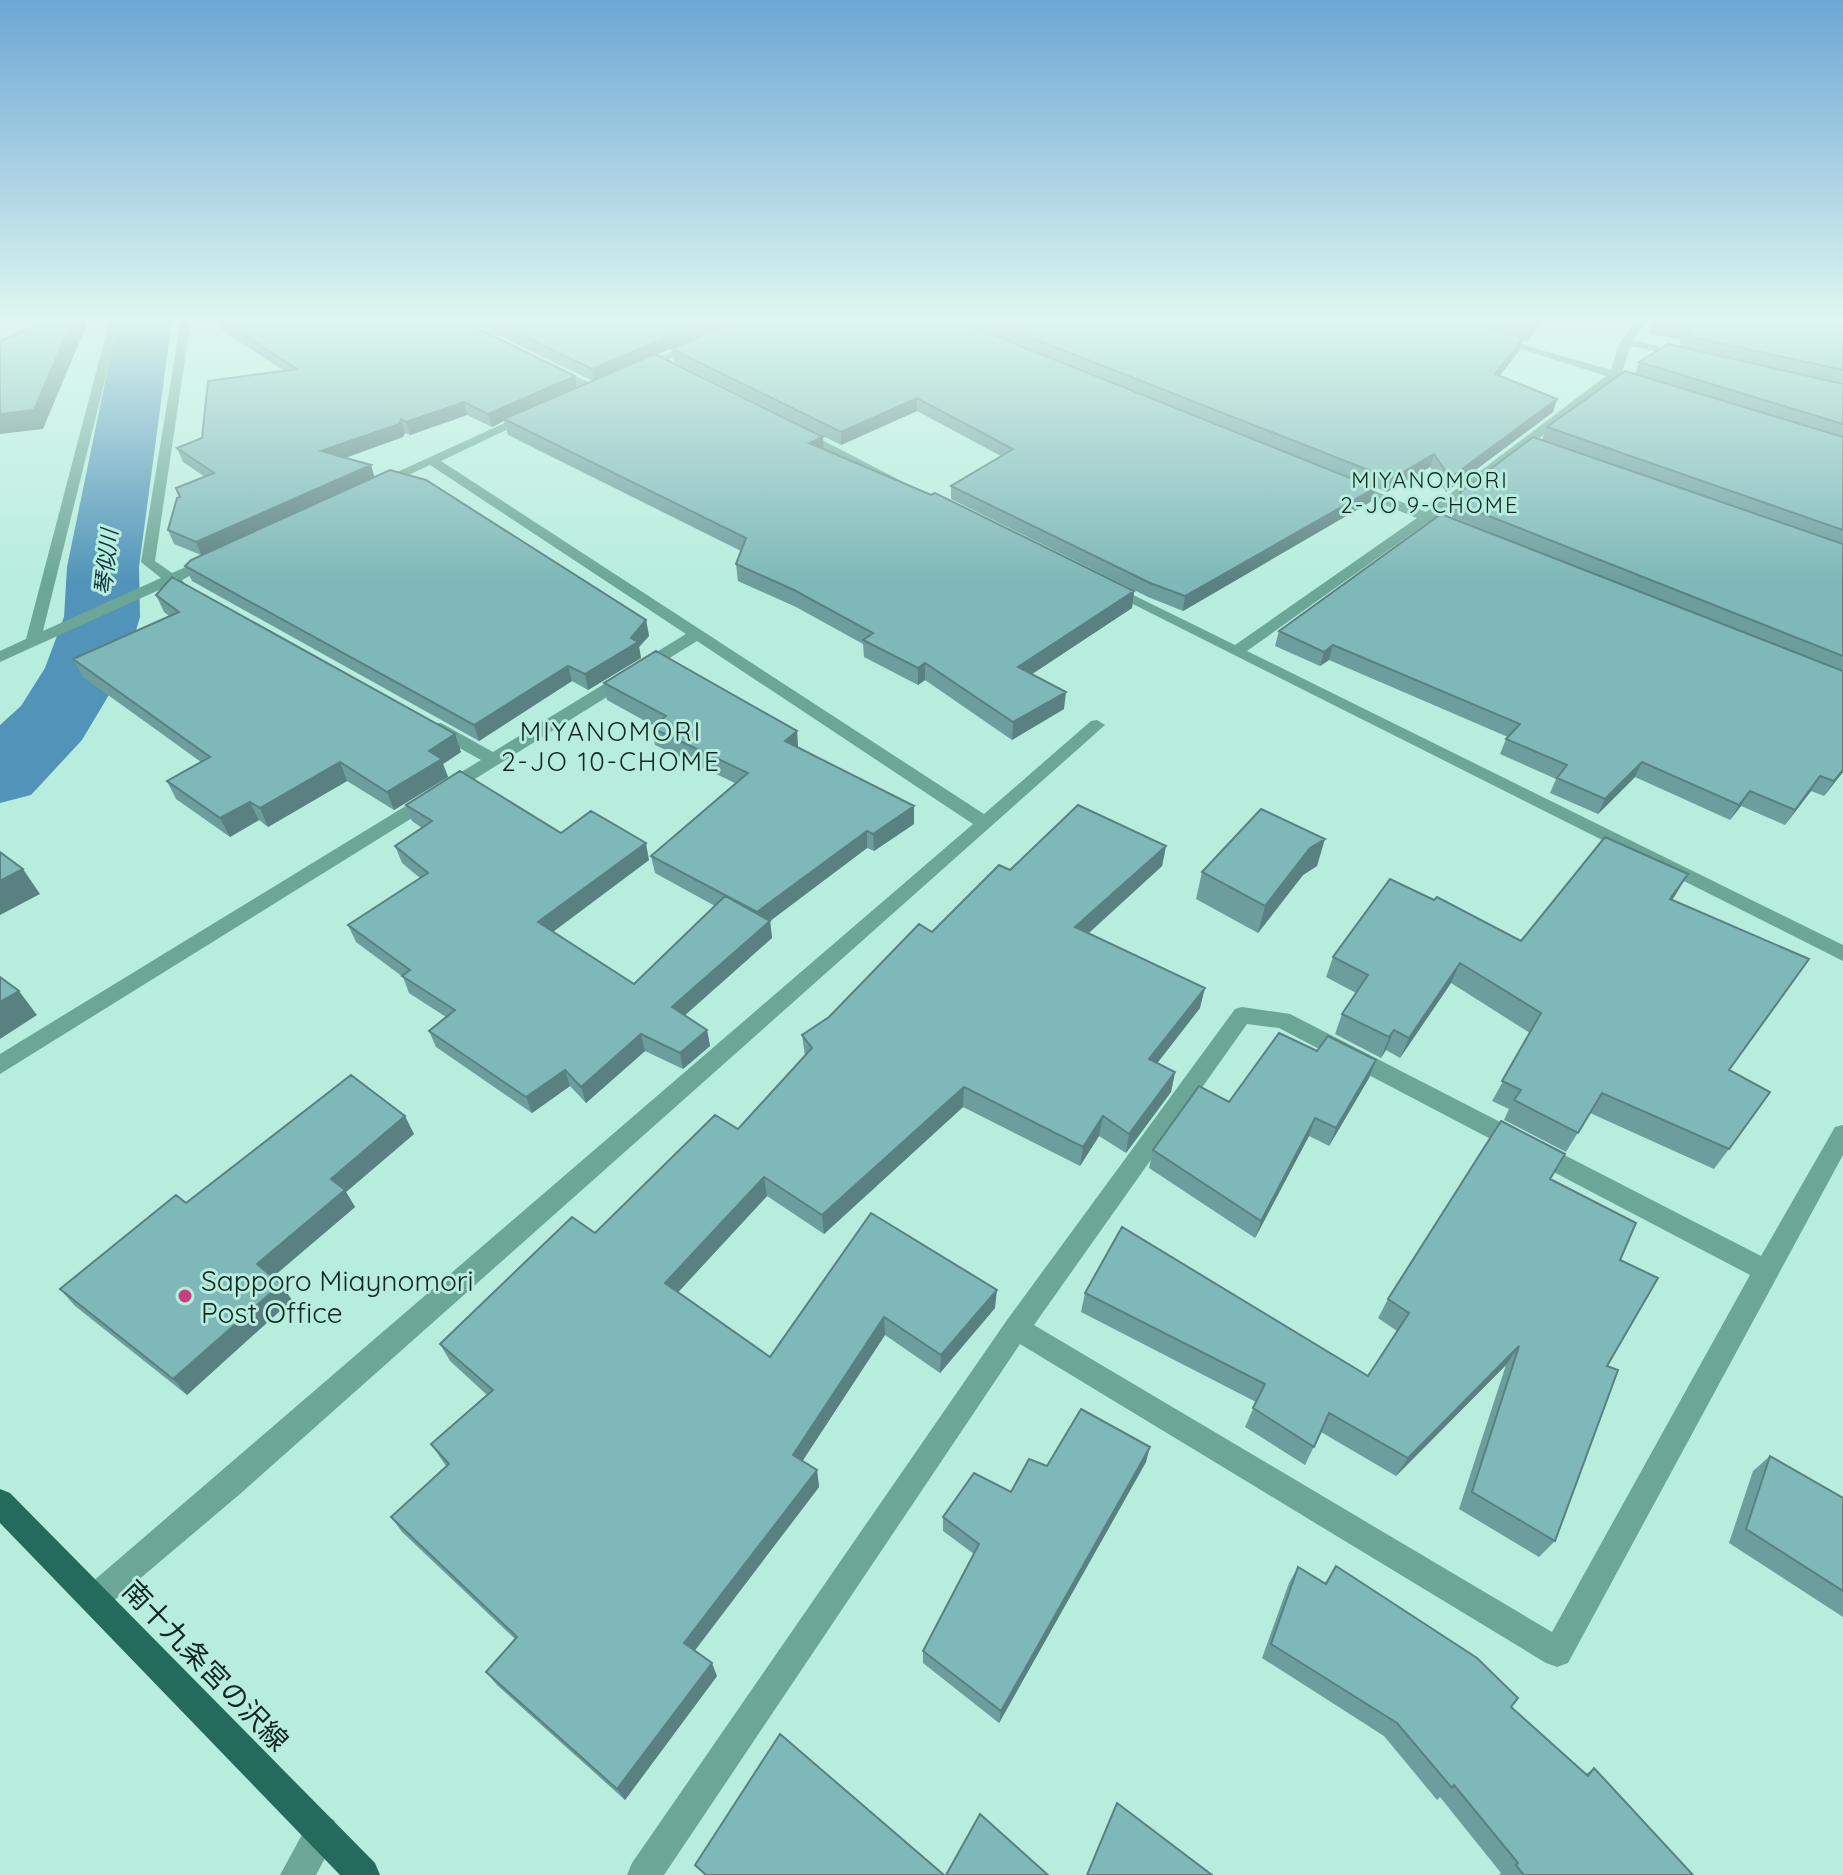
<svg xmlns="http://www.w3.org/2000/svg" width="1843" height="1875" viewBox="0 0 1843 1875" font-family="Quicksand,'Noto Sans JP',sans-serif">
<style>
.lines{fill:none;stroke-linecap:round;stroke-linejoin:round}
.river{fill:#5294b9;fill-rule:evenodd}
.street{fill:#6ba696;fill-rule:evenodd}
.primary{fill:#246b5b;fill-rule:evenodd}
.wall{fill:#6d9e9e}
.shaded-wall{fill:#598181}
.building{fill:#7fb8b8;stroke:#598181;stroke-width:2}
.poi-dot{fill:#c63f7f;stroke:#b7eddd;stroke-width:3}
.labels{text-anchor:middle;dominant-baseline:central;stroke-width:6;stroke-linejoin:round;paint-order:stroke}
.far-neighbourhood-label{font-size:22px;letter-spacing:2px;fill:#122722;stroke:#b7eddd}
.far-water-label{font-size:22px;font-style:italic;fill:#113040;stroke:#b7eddd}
.neighbourhood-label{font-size:26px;letter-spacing:2px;fill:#122722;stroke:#b7eddd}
.near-poi-label{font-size:28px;fill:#122722;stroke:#b7eddd;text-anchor:start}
.near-street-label{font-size:28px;fill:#122722;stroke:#b7eddd}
</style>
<rect width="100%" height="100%" fill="#b7eddd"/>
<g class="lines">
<path class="river" d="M118 319H172L139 567 140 617 125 668 82 740 31 795 0 803V725L21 706 45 668 64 617 67 567Z"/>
<path class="street" d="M110 319H120L43 631 161 578 141 562 181 319H191L155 561 172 573 206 558 211 557 218 561 182 580 186 585 184 588 170 585 0 662V651L26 639Z
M1639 319H1650L1633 340 1689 354V358L1630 346 1622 373 1626 374V380L1617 379 1437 516 1464 527V533H1454L1428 522 1247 651 1843 945V961L1103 589 1105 586H1115L1235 645 1417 518 1343 488V482H1353L1426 512 1606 376 1492 340V336L1611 370 1620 342Z
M693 342 703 344 642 371 632 369Z
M551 365 595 385 597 388 587 391 547 370 545 368Z
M524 414 534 417 441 461 984 814 1091 721 1097 720 1105 725 240 1494 104 1609 94 1614 84 1609 79 1599 84 1589 973 824 697 641 0 1074V1054L481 760 429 731 427 727 429 723H441L493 752 686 634 430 465 383 487 371 484Z
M795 430H803L913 487 901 490 795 436Z
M1242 1007 1290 1014 1761 1256 1835 1127 1843 1125V1155L1568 1663 1557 1667 1546 1663 1020 1344 664 1875H627L632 1863 1007 1320 1235 1009ZM1247 1024 1279 1028 1750 1275 1552 1632 1034 1325Z
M322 1815 334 1820 339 1832 316 1875H280L310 1820Z"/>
<path class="primary" d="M0 1489 10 1493 375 1863 380 1875H340L0 1523Z"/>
</g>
<path class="wall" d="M218 319H459L577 388 593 381 464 319H739L656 355 824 450 1134 591 1132 608 1032 674 1064 709 1012 740 925 680 918 685 864 657 863 644 796 607 738 581 736 564 741 551 508 435 504 421 492 427 467 415 410 435 405 433 403 437 345 458 371 465 374 477 646 620 649 636 639 647 641 658 588 690 572 681 479 741 192 581 185 566 201 555 174 544 168 530 180 497 205 477 183 462 177 448 202 438 284 371 222 330Z
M740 319H1544L1527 341 1523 340 1519 351 1499 376 1557 399 1553 412 1446 492 1430 467 1387 492 1300 457 1372 501 1183 611 1148 597 951 499V486L1001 456 917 411 841 445 674 362 672 349Z
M1652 319H1843V772L1824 796 1811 791 1785 825 1741 806 1730 820 1635 777 1598 814 1550 793 1556 779 1500 754 1506 739 1508 737 1329 660 1320 666 1275 646 1279 631 1590 573 1452 517 1460 492 1542 440 1547 427 1635 374 1639 362 1679 346 1681 340 1649 333 1652 324 1650 323Z
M156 595 461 752 443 764 448 777 394 810 347 781 268 827 259 820 230 837 176 799 167 781 201 762 83 677 73 659 169 616 164 612Z
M604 683 797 731 798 748 914 806V824L874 851 867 848 770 921 772 938 685 1015 707 1030 710 1046 683 1069 645 1051 586 1103 570 1086 532 1113 436 1047 429 1031 446 1017 409 993 403 977 356 942 348 925 420 878 402 863 395 846 422 828 412 821 406 805 561 833 649 860 553 932 634 984 715 906 655 873 651 856 735 783 655 745 652 728 654 726 607 700Z
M1166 846 1162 866 1088 934 1200 1008 1157 1063 1175 1072 1171 1092 1126 1153 1099 1136 1080 1166 963 1107 824 1234 767 1196 678 1292 770 1357 871 1213 995 1308 940 1373 885 1335 802 1461 817 1470 819 1487 694 1650 717 1676 625 1800 497 1685 486 1672 515 1639 402 1532 391 1517 446 1466 431 1444 487 1395 450 1361 440 1344 595 1233 738 1129 805 1056 802 1035 829 1017 932 932 1010 870Z
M1317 866 1303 875 1258 933 1196 899 1202 872Z
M1676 894 1672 900 1729 1070V1149L1714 1169 1590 1113 1566 1152 1504 1120 1509 1109 1492 1101 1530 1033 1451 983 1400 1058 1386 1050 1381 1058 1335 1034 1342 1014 1356 993 1326 977 1333 957 1521 941Z
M1317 1051 1376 1060 1369 1078 1329 1146 1309 1136 1255 1238 1149 1168 1153 1150 1229 1102Z
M414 1134 346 1192 355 1207 273 1277 292 1300 187 1395 75 1306 60 1289 186 1203Z
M1550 1179 1620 1260 1607 1366 1555 1541 1539 1557 1459 1509 1506 1365 1396 1476 1321 1432 1305 1465 1245 1427 1256 1402 1081 1312 1085 1293 1368 1376 1397 1331 1378 1318 1388 1299Z
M1770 1456 1843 1498V1617L1729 1543 1753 1471Z
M1146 1462 999 1723 923 1663V1651L974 1554 943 1531V1517L1011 1492 1047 1466Z
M1336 1566 1511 1707 1586 1774 1594 1768 1693 1875H1499L1501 1873 1440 1797 1437 1800 1384 1736 1262 1658 1289 1583 1298 1567 1325 1583Z"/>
<path class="shaded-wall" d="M73 319H84L87 324 43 429 0 434V414Z
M709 319H739L594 382 592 369Z
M1538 319H1544L1527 341 1531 328Z
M1523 338 1519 351 1491 387 1495 374Z
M575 376 577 389 504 419V421L492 427 488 414Z
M917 398V411L841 445V432Z
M1557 399 1553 412 1446 492 1450 478Z
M464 402 467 415 410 435 406 422Z
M401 419 405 433 403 437 325 465 321 451Z
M823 437 824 453 809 443Z
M1434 454 1430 467 1387 492 1391 479Z
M371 465 375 479 202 556 196 542Z
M1375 488 1372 501 1183 611 1185 596Z
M1134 591 1132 608 1017 684 1018 667Z
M646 620 649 636 639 647 641 658 588 690 585 674 631 638Z
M1333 645 1329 660 1320 666 1324 652Z
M925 663V680L918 685V668Z
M568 666 572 681 479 741 474 725Z
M1066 692 1064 709 1012 740 1013 722Z
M797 731 798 748 785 741Z
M455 734 461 752 443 764 448 777 394 810 387 792 429 751Z
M340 762 347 781 268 827 260 808Z
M1642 762 1635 777 1598 814 1605 799Z
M1843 770V772L1824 796 1834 781Z
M1820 776 1811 791 1785 825 1795 810Z
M1750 791 1741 806 1730 820 1739 805Z
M250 802 259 820 230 837 220 818Z
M914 806V824L874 851 873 834Z
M867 831V848L770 921 772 938 675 1024 672 1007 759 930 757 912Z
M1325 839 1317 866 1303 875 1258 933 1265 906 1310 848Z
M646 843 649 860 543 939 538 922Z
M1166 846 1162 866 1072 948 1075 927Z
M23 869 40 894 0 915V881Z
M1688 874 1676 894 1658 920 1670 899Z
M1460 963 1451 983 1400 1058 1409 1038Z
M1205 988 1200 1008 1145 1079 1149 1059Z
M19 991 37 1015 0 1039V1002Z
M707 1030 710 1046 683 1069 680 1053Z
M1394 1030 1386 1050 1381 1058 1389 1037Z
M641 1034 645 1051 586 1103 581 1087Z
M1376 1060 1369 1078 1329 1146 1336 1128Z
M565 1070 570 1086 532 1113 526 1097Z
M1175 1072 1171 1092 1126 1153 1129 1134Z
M964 1087 963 1107 824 1234 822 1215Z
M405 1116 414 1134 346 1192 355 1207 269 1280 257 1264 331 1179Z
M1103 1116 1099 1136 1080 1166 1083 1147Z
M1315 1118 1309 1136 1255 1238 1261 1221Z
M764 1177 767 1196 670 1301 665 1283Z
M281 1284 292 1300 187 1395 173 1379Z
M997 1290 995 1308 940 1373 941 1355Z
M884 1317 885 1335 796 1471 793 1455Z
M1519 1346 1506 1365 1396 1476 1408 1458Z
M1150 1447 1146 1462 999 1723 1001 1711Z
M817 1470 819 1487 690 1657 684 1643Z
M712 1663 717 1676 625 1800 617 1789Z"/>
<path class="building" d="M51 319H73L34 410 0 414V341Z
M219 319H459L575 376 488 414 464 402 406 422 401 419 399 424 321 451 371 465 196 542 168 530 177 498 180 497 176 488 214 473 177 448 202 438 208 381 297 369Z
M487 319H709L592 369Z
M740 319H953L1375 488 1185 596 1150 583 951 486 1013 449 917 398 841 432 672 349Z
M984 319H1461L1523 338 1495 374 1557 399 1450 478 1434 454 1391 479Z
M1499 319H1538L1531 328Z
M1655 319H1843V370L1683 335 1692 329 1654 320Z
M1668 344 1843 384V424L1639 362Z
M655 354 823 437 809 443 931 495 935 493 1134 591 1018 667 1066 692 1013 722 925 663 918 668 863 640 873 633 794 590 736 564 746 538 504 419Z
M1625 371 1843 437V530L1547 427Z
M1533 437 1843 544V656L1456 503 1463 498 1460 492Z
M390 470 426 480 646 620 631 638 638 642 585 674 568 666 474 725 185 566 191 560Z
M1441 514 1843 671V770L1834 781 1820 776 1795 810 1750 791 1739 805 1642 762 1605 799 1557 778 1567 765 1506 739 1520 724 1333 645 1324 652 1279 631Z
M172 577 455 734 429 751 442 759 387 792 340 762 260 808 250 802 220 818 167 781 210 757 73 659 179 612 156 595Z
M656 651 797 731 785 741 914 806 873 834 867 831 757 912 651 856 748 773 652 728 666 716 604 683Z
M460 771 561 833 591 811 646 843 538 922 634 984 725 896 770 921 672 1007 707 1030 680 1053 641 1034 581 1087 565 1070 526 1097 429 1031 455 1010 402 976 410 970 348 925 428 873 395 846 432 821 406 805Z
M1078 805 1166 846 1075 927 1205 988 1149 1059 1175 1072 1129 1134 1103 1116 1083 1147 964 1087 822 1215 764 1177 665 1283 770 1357 871 1213 997 1290 941 1355 884 1317 793 1455 817 1470 684 1643 712 1663 617 1789 486 1672 517 1637 391 1517 449 1464 431 1444 493 1390 440 1344 572 1217 595 1233 715 1115 738 1129 812 1048 802 1035 829 1017 919 924 932 932 999 865 1010 870Z
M1261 809 1325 839 1310 848 1265 906 1202 872Z
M1605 837 1688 874 1670 899 1809 959 1729 1070 1770 1092 1729 1149 1602 1093 1578 1133 1514 1100 1521 1090 1502 1081 1541 1013 1460 963 1409 1038 1394 1030 1389 1037 1342 1014 1368 975 1333 957 1390 879 1434 900 1437 897 1521 941Z
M0 852 23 869 0 881Z
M0 977 19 991 0 1002Z
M1279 1033 1317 1051 1328 1036 1376 1060 1336 1128 1315 1118 1261 1221 1153 1150 1199 1086 1229 1102Z
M351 1075 405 1116 331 1179 345 1190 257 1264 281 1284 173 1379 60 1289 176 1195 186 1203Z
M1501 1121 1565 1154 1550 1179 1636 1223 1620 1260 1658 1278 1607 1366 1618 1370 1555 1541 1472 1492 1519 1346 1408 1458 1329 1413 1314 1447 1253 1408 1265 1384 1085 1293 1122 1227 1368 1376 1409 1313 1388 1299Z
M1081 1409 1150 1447 1001 1711 923 1651 979 1544 943 1517 974 1473 1011 1492 1029 1459 1047 1466Z
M1770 1456 1843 1498V1591L1746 1529Z
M1336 1566 1477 1658 1518 1698 1511 1707 1588 1776 1594 1768 1693 1875H1524L1516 1865 1518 1863 1454 1785 1452 1788 1397 1723 1271 1644 1298 1567 1326 1584Z
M780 1734 944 1875H706L695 1865Z
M1117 1803 1212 1875H1087Z
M980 1814 1048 1875H946Z"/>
<linearGradient id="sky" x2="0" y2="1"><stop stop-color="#6ca7d5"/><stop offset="0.55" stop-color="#dff7f0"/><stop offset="1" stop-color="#dff7f0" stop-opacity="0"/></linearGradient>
<rect width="1843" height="581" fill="url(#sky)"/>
<circle class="poi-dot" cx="185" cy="1296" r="8"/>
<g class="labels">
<g class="far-neighbourhood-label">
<text x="1430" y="480">MIYANOMORI<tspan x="1430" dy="25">2-JO 9-CHOME</tspan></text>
</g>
<g class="far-water-label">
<text transform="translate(106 562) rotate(-84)">琴似川</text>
</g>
<g class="neighbourhood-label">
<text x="611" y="731">MIYANOMORI<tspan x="611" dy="30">2-JO 10-CHOME</tspan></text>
</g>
<g class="near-poi-label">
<text x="201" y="1280">Sapporo Miaynomori<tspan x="201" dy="32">Post Office</tspan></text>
</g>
<g class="near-street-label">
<text transform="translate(206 1665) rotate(46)">南十九条宮の沢線</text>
</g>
</g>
</svg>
